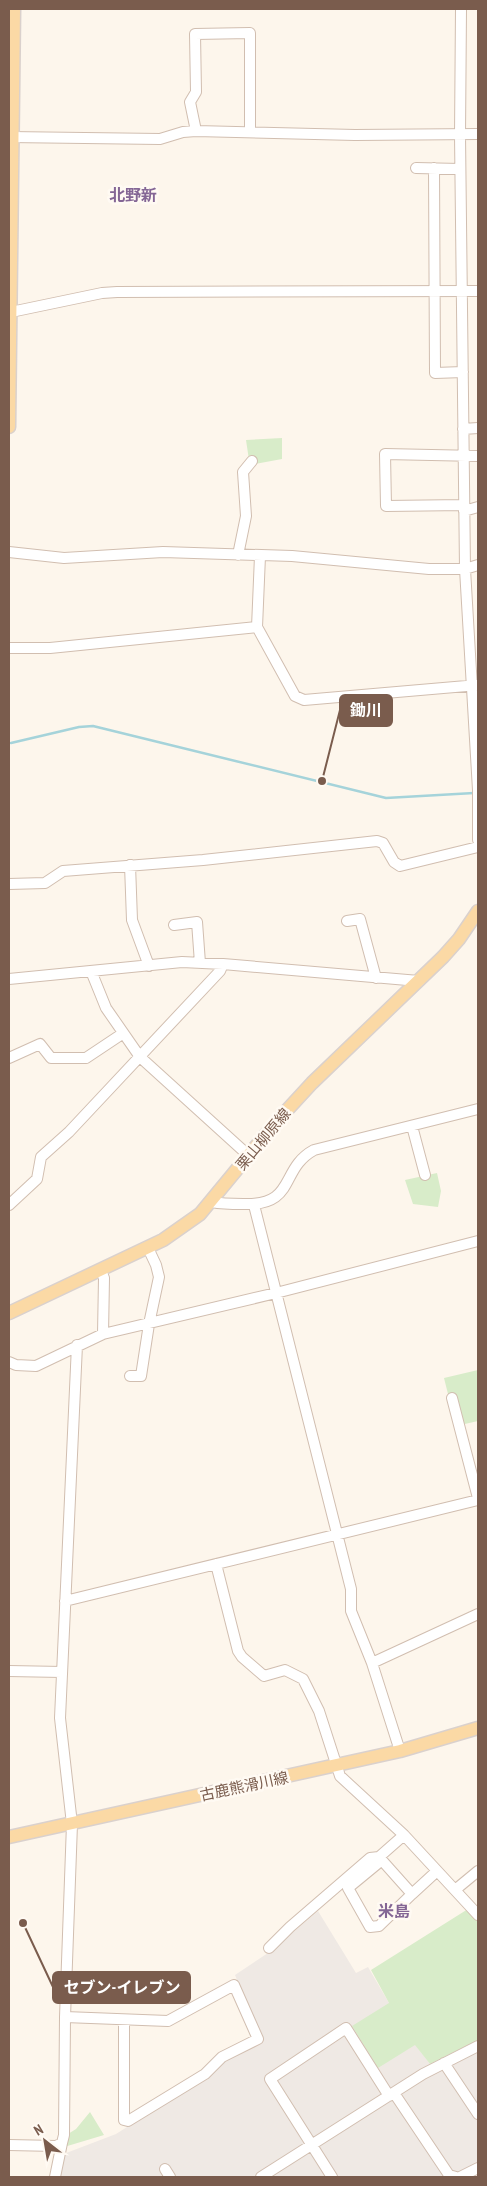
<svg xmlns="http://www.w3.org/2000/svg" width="487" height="2186" viewBox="0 0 487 2186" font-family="'PT Sans Narrow','Noto Sans JP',sans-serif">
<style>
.industrial{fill:#efe9e4}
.green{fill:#d8ecc9}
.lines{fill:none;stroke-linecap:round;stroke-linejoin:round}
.stream{stroke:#a5d3da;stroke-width:2.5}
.minor-casing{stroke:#d1beb0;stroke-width:12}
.major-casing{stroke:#dad1cd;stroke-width:15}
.minor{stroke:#fff;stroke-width:10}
.major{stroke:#fbd9a5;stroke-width:12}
.labels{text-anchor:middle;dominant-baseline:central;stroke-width:5;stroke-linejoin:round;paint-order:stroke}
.street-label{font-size:15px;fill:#7a5c4d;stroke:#fffaf3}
.neighbourhood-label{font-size:16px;font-weight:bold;fill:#846695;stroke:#fffaf3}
.leader{fill:none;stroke:#7a5c4d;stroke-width:2}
.callout-dot{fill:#7a5c4d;stroke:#fffaf3;stroke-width:2}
.callout{fill:#7a5c4d;stroke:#7a5c4d;stroke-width:2}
.callout-label{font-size:16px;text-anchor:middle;font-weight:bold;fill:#fff}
</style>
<rect width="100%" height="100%" fill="#fdf6ec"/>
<path class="industrial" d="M318 1911 356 1973 368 1967 389 2003 378 2067 415 2044 430 2064 478 2040V2177H57L61 2155 116 2134 211 2074 223 2061 262 2040 235 1975 271 1951Z"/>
<path class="green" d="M282 438V459L255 464 249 460 246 440Z
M437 1173 441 1191 438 1207 413 1204 405 1180Z
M478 1370V1421L456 1426 444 1378Z
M468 1909 478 1920V2040L430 2064 415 2045 378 2068 352 2026 389 2003 371 1970Z
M90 2112 104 2135 64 2147 68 2134 76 2129Z"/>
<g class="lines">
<path class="stream" d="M11 743 79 727 93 726 386 798 474 793"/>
<g class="minor-casing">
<path id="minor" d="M461 9 460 135 465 569 478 790V840
M196 131 190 102 196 92 195 34 250 33V132
M9 137 160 139 183 132 196 131 355 135 478 134
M416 168 460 169
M434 168 435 373 463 372
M11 312 102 293 117 292 478 291
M463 429 478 428
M464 505 386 506 385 454 478 456
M464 511 478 507
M9 552 64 558 163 552 292 556 429 569H465L478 565
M238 555 246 516 243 472 252 461
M260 556 257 627 295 696 304 700 478 685
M9 648H50L257 627
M130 865 132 920 149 966
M9 884 45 883 63 871 203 860 377 841 383 843 394 862 400 866 478 847
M347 921 360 919 376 978
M174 925 197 922 200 963
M91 971 106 1008 140 1057 248 1155
M9 979 182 962 223 964 419 981
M9 1058 40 1044 51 1058H86L122 1034
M412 1126 425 1175
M212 1202C222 1204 232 1204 243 1204 297 1206 279 1169 314 1150L478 1109
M9 1205 37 1179 41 1157 69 1132 220 971 223 964
M254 1205 351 1589V1611L372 1663 400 1751
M101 1270 104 1278 103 1334
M9 1362 16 1365 36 1366 103 1334 276 1293 478 1241
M130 1376H141L149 1324 159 1277 156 1265 148 1248
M452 1398 478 1498
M216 1564 238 1651 242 1657 264 1676 285 1670 303 1679 319 1711 340 1776 404 1835 478 1915
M65 1601 478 1500
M372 1663 478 1614
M9 1671 62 1672
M404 1835 379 1857 412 1894 437 1871
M382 1860 348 1888 370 1927 379 1926 412 1894
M455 1890 478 1871
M269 1948 290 1927 370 1858 379 1857
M65 2017 168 2021 234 1985 258 2039 222 2057 205 2074 128 2121 124 2120V2021
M444 2063 478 2114
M394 2093 449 2175 456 2177
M9 2145 56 2146 62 2143 64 2135 65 2017 72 1824 60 1718 77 1345
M165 2169 170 2177
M55 2177 62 2143
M261 2177 423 2074 478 2046
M332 2177 270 2079 346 2028 389 2096
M460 2177 478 2168"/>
</g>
<g class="major-casing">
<path id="major" d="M9 427 14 9
M9 1313 163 1240 200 1214 277 1121 312 1083 443 957 459 939 478 911
M9 1837 400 1751 478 1728"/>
</g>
<use href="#minor" class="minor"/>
<use href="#major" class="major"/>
</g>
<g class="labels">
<g class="street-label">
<text transform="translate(263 1139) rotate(-50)">栗山柳原線</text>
<text transform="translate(244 1786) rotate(-12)">古鹿熊滑川線</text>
</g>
<g class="neighbourhood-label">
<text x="133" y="195">北野新</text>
<text x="394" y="1911">米島</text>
</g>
</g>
<path class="leader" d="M322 781L340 710M23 1923L53 1987"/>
<g class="callout-dot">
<circle cx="322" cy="781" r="5"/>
<circle cx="23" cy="1923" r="5"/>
</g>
<g class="callout">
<rect x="340" y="695" width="52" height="31" rx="5"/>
<rect x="53" y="1972" width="137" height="31" rx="5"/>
</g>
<g class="callout-label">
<text x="366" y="716">鋤川</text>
<text x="122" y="1993">セブン-イレブン</text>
</g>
<rect width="487" height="2186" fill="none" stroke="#7a5c4d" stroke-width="20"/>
<g transform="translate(45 2141) rotate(329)" stroke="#fffaf3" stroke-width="4" paint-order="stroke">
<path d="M0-4L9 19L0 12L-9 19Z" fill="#7a5c4d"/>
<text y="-8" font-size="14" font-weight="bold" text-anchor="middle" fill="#7a5c4d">N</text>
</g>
</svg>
